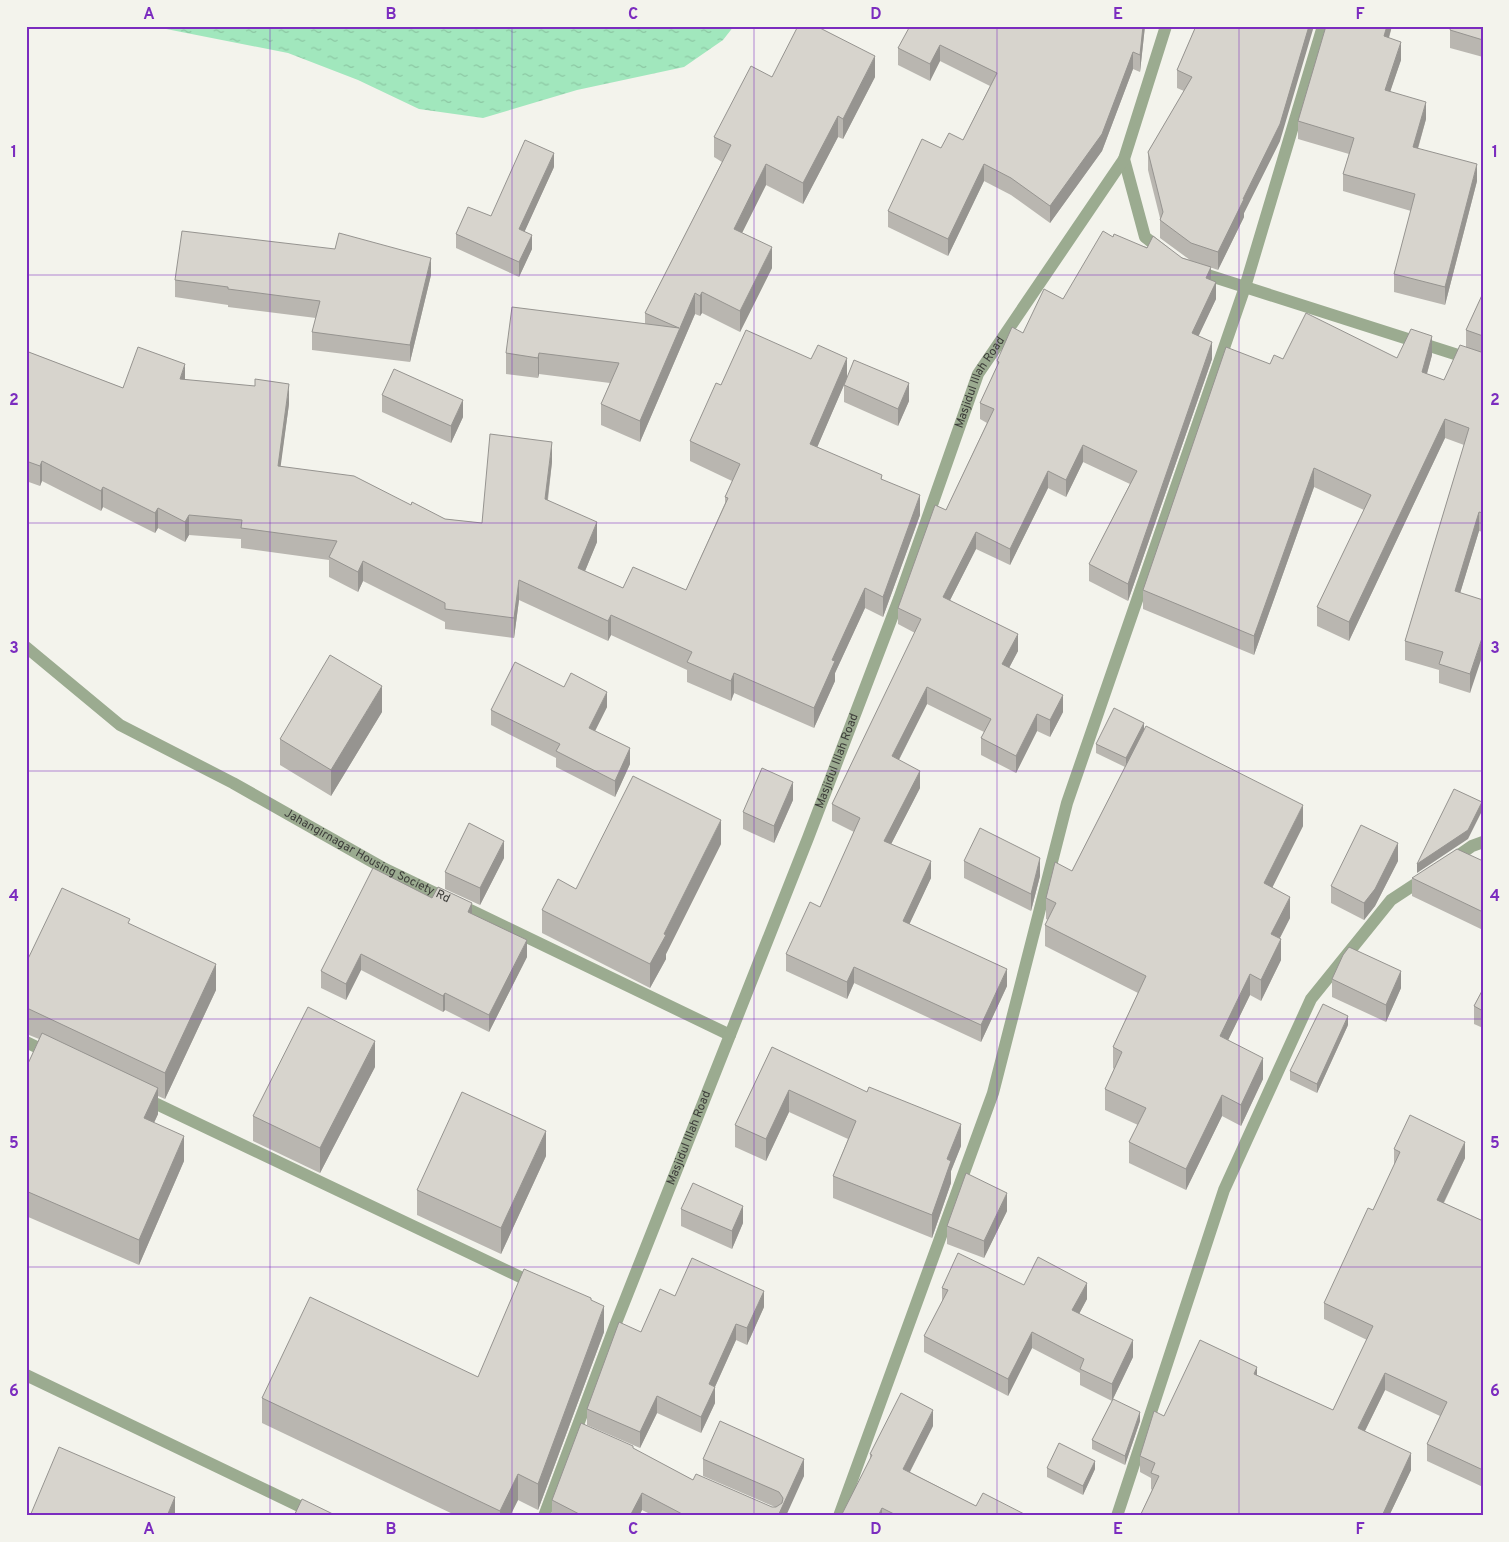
<svg xmlns="http://www.w3.org/2000/svg" width="1509" height="1542" viewBox="0 0 1509 1542" font-family="Overpass,sans-serif">
<style>
.water{fill:url(#water-ripples)}
.lines{fill:none;stroke-linecap:round;stroke-linejoin:round}
.minor{stroke:#9bab90;stroke-width:12}
.wall{fill:#b9b6b0}
.shaded-wall{fill:#969490}
.building{fill:#d7d4cd;stroke:#969490}
.grid{fill:none;stroke:#7b2cbf;stroke-width:1;stroke-opacity:0.55}
.labels{text-anchor:middle;dominant-baseline:central;stroke-width:4.5;stroke-linejoin:round;paint-order:stroke}
.street-label{font-size:12px;fill:#3c3c39;stroke:#f3f3ec}
.neatline{fill:none;stroke:#7b2cbf;stroke-width:2}
.grid-label{font-size:16px;text-anchor:middle;font-weight:bold;fill:#7b2cbf}
</style>
<defs>
<pattern id="water-ripples" width="26" height="14" patternUnits="userSpaceOnUse" patternTransform="scale(1.25)"><rect width="26" height="14" fill="#a1e7bd"/><path d="M2 4q2-2 4 0t4 0M15 11q2-2 4 0t4 0" fill="none" stroke="#8cc7a3"/></pattern>
</defs>
<rect width="100%" height="100%" fill="#f3f3ec"/>
<path class="water" d="M151 26H734L723 40 684 67 577 90 483 118 419 109 358 80 288 53Z"/>
<g class="lines">
<g class="minor">
<path d="M1124 159 1145 237 1163 251"/>
<path d="M1195 271 1483 363"/>
<path id="s1" d="M26 647 120 725 233 783 385 869 730 1035"/>
<path d="M1449 862 1472 846 1483 842"/>
<path d="M26 1042 49 1053"/>
<path d="M144 1098 535 1284"/>
<path d="M26 1375 320 1516"/>
<path id="s2" d="M544 1516 616 1323 808 838 899 599 978 374 1124 159 1166 26"/>
<path d="M839 1516 993 1093 1067 803 1245 287 1323 26"/>
<path d="M1117 1516 1224 1190 1311 999 1391 900 1426 877"/>
</g>
</g>
<path class="wall" d="M1145 26 1140 72 1133 69 1102 151 1050 223 1011 195 984 181 948 256 888 227V211L941 148 963 140 990 86 940 61 930 81 898 65V48Z
M1196 26 1280 141 1244 213V217L1218 270 1198 263 1211 280 1216 299 1198 336 1212 359 1128 601 1089 581V564L1130 484 1083 462 1066 497 1048 488 1010 565 976 549 950 600 1018 651 1009 668 1063 712 1050 737 1037 731 1016 773 981 755V738L984 732 927 704 899 760 920 788 891 844 931 878 909 924 1007 986 981 1042 854 983 847 999 786 971V954L820 907 854 832 832 821V804L915 633 898 624V608L946 510 987 423 980 419V403L997 367V361L1023 333 1063 299 1113 237 1190 260 1160 238V218L1148 170V152L1184 91 1177 88V70Z
M1326 26H1392L1389 38 1401 60 1390 91 1426 119 1418 149 1477 181 1445 305 1394 292V274L1411 211 1343 191V174L1349 154 1298 139V121Z
M1483 26V57L1450 48V30Z
M772 77H875L843 139 838 137 803 204 766 185 742 233 772 268 740 332 702 313 700 316 695 314 640 442 601 425V404L610 383 539 374 538 378 506 374V353L645 324V313L722 162 714 157V137Z
M554 167 524 232 532 249 519 277 456 248V234L491 216Z
M431 275 410 362 312 350V332L316 318 228 307V305L175 297V280Z
M1483 293V532L1479 531 1460 593 1483 600 1470 693 1439 683V670L1405 660V641L1464 445 1445 438 1349 641 1317 626V607L1364 510 1314 487 1254 655 1143 609V590L1270 364 1283 359 1397 358 1432 355 1427 374 1444 380 1466 347V330Z
M26 351 123 388 185 379 289 404 280 467 411 505 445 519 482 523 552 462 548 500 597 542 585 571 623 588 686 590 725 503V497L732 481 690 461V441L721 385 847 377 909 401 898 426 844 402V385L817 447 882 479 920 515 883 617 865 608 835 673V681L814 728 734 693 731 701 687 682V670L611 635 608 641 519 600 514 638 445 629V622L363 581 358 592 329 577V560L241 548V539L189 535 185 542 158 528 155 533 103 507 101 511 42 481 40 486 26 481Z
M382 395 463 417 451 443 382 412Z
M564 687 607 707 595 731 630 764 615 797 556 767V758L491 725V710Z
M382 712 331 796 280 765V739Z
M1144 729 1303 826 1272 888 1290 918 1280 938 1281 960 1261 1001 1250 995 1228 1040 1263 1079 1241 1126 1222 1116 1186 1190 1129 1163V1142L1138 1125 1105 1110V1089L1114 1069 1113 1068V1047L1138 993 1045 946V925L1048 920 1046 919V898L1072 871 1125 767 1096 753V744Z
M793 800 774 843 743 829V812Z
M721 844 666 954V959L650 988 542 933V910L576 889Z
M504 858 480 905 445 889V872Z
M964 861 1040 876 1031 911 964 878Z
M1398 861 1375 906 1364 920 1331 903V886Z
M1483 861V930L1412 896V878Z
M432 898 472 914 527 957 489 1032 445 1010 443 1012 361 970 346 1000 321 988V971Z
M130 924 216 990 165 1099 158 1096V1114L154 1123 184 1161 139 1265 26 1216V1068L39 1039 29 1035H26V963Z
M1332 979 1401 988 1386 1022 1332 997Z
M1483 989V1028L1474 1024V1006Z
M1348 1025 1317 1093 1290 1080V1071Z
M772 1047 961 1146 951 1171V1183L932 1238 833 1198V1176L848 1139 789 1112 766 1161 735 1147V1125Z
M375 1067 320 1173 253 1141V1116Z
M1394 1149 1465 1158 1444 1203 1483 1221V1487L1427 1461V1444L1440 1416 1385 1390 1365 1431 1411 1470 1389 1516H1140L1152 1490 1151 1489V1478L1140 1472V1456L1164 1416 1257 1375 1333 1410 1367 1340 1324 1319V1303L1373 1210 1394 1166Z
M546 1156 501 1254 417 1215V1190Z
M681 1209 743 1223 732 1249 681 1226Z
M1007 1211 984 1258 947 1244V1226Z
M1024 1285 1087 1299 1079 1314 1133 1357 1113 1399 1140 1421 1125 1465 1092 1449V1440L1112 1401 1080 1385V1373L1032 1348 1008 1396 924 1352V1336L942 1302V1288Z
M675 1296 764 1307 747 1345 736 1340 715 1387V1403L701 1433 657 1413 640 1448 587 1425V1409L641 1332Z
M591 1300 604 1332 538 1510 518 1500 510 1516H457L262 1423V1398L478 1377Z
M933 1426 910 1472 976 1506 1028 1516H841L870 1460V1454Z
M633 1449 693 1480 772 1507H775L703 1476V1459L804 1476 778 1516H654L642 1510 639 1516H552V1500Z
M1047 1468 1095 1469 1083 1495 1047 1477Z"/>
<path class="shaded-wall" d="M1143 26H1145L1140 72V55Z
M1309 26H1314L1280 141 1244 213V217L1218 270V252L1243 199Z
M1387 26H1392L1384 54V36Z
M1401 42V60L1385 107V90Z
M940 45V61L930 81V64Z
M1133 52V69L1102 151 1050 223V206Z
M875 56V77L843 139V119Z
M1426 102V119L1413 165V147Z
M838 116V137L803 204V183Z
M554 153V167L519 244V229Z
M766 164V185L734 249V229Z
M984 164V181L948 256V239Z
M1477 164V181L1445 305V287Z
M532 235V249L519 277V262Z
M772 247V268L740 332V311Z
M431 258V275L410 362V345Z
M1211 267V284L1206 278Z
M1216 282V299L1192 350V333Z
M702 292V313L700 316V296Z
M695 293V314L640 442V421Z
M1432 336V355L1422 391V372Z
M1212 342V359L1128 601V584Z
M539 353V374L538 378V358Z
M847 358V378L810 464V444Z
M185 364V384L180 379Z
M909 383V401L898 426V409Z
M289 384V404L278 486V466Z
M463 400V417L451 443V426Z
M1445 419V438L1349 641V622Z
M552 442V462L545 519V499Z
M1083 445V462L1066 497V480Z
M42 461V481L40 486V466Z
M1314 468V487L1254 655V636Z
M1048 471V488L1010 565V549Z
M103 487V507L101 511V491Z
M920 495V515L883 617V597Z
M158 508V528L155 533V513Z
M1479 512V531L1455 610V591Z
M189 515V535L185 542V522Z
M597 522V542L578 588V568Z
M976 532V549L943 614V597Z
M363 561V581L358 592V572Z
M519 580V600L514 638V618Z
M865 588V608L835 673V681L814 728V708L832 660Z
M611 615V635L608 641V621Z
M1018 634V651L1002 681V664Z
M1483 635V654L1470 693V674Z
M734 673V693L731 701V681Z
M382 686V712L331 796V770Z
M927 687V704L892 773V756Z
M607 692V707L589 743V728Z
M1063 695V712L1050 737V720Z
M1037 714V731L1016 773V756Z
M1144 723V732L1126 767V758Z
M630 748V764L615 797V781Z
M920 771V788L884 858V841Z
M793 782V800L774 843V826Z
M1482 802V811L1468 839 1417 873V864Z
M1303 805V826L1264 904V883Z
M721 820V844L666 954V959L650 988V964L664 934Z
M504 841V858L480 905V888Z
M1398 843V861L1375 906 1364 920V903Z
M1040 858V876L1031 911V894Z
M931 861V878L903 938V921Z
M1290 897V918L1271 955V934Z
M472 903V920L468 912Z
M1281 939V960L1261 1001V980Z
M527 940V957L489 1032V1015Z
M361 954V970L346 1000V984Z
M216 964V990L165 1099V1073Z
M854 967V983L847 999V982Z
M1007 969V986L981 1042V1025Z
M1401 971V988L1386 1022V1005Z
M1250 974V995L1220 1057V1036Z
M445 993V1010L443 1012V996Z
M1348 1016V1025L1317 1093V1084Z
M375 1041V1067L320 1173V1148Z
M1263 1058V1079L1241 1126V1105Z
M158 1088V1114L144 1144V1118Z
M789 1090V1112L766 1161V1139Z
M1222 1095V1116L1186 1190V1169Z
M961 1124V1146L951 1171V1183L932 1238V1215L947 1159Z
M546 1131V1156L501 1254V1228Z
M184 1136V1161L139 1265V1240Z
M1465 1142V1158L1437 1216V1200Z
M1007 1193V1211L984 1258V1241Z
M743 1206V1223L732 1249V1231Z
M1087 1283V1299L1072 1327V1310Z
M764 1291V1307L747 1345V1328Z
M604 1306V1332L538 1510V1484Z
M736 1324V1340L709 1400V1384Z
M1032 1332V1348L1008 1396V1379Z
M1133 1340V1357L1112 1401V1384Z
M1257 1367V1384L1254 1374Z
M1385 1373V1390L1358 1445V1428Z
M715 1387V1403L701 1433V1417Z
M657 1396V1413L640 1448V1432Z
M933 1410V1426L903 1485V1469Z
M1140 1412V1421L1125 1465V1456Z
M1411 1453V1470L1389 1516H1382Z
M804 1459V1476L786 1516H778Z
M1095 1461V1469L1083 1495V1486Z
M518 1474V1500L510 1516H500V1511Z
M642 1493V1510L639 1516H630Z
M175 1497V1516H167Z
M882 1508V1516H878Z"/>
<path class="building" d="M798 26H816L875 56 843 119 838 116 803 183 766 164 734 229 772 247 740 311 702 292 700 296 695 293 640 421 601 404 619 363 539 353 538 358 506 353 512 307 679 328 645 313 731 145 714 137 751 66 772 77Z
M910 26H1143L1140 55 1133 52 1102 134 1050 206 1011 178 984 164 948 239 888 211 922 139 941 148 949 133 963 140 997 73 940 45 930 64 898 48Z
M1196 26H1309L1280 124 1243 199H1244L1218 252 1191 243 1160 220 1163 212 1148 152 1192 77 1177 70Z
M1326 26H1387L1384 36 1401 42 1385 90 1426 102 1413 147 1477 164 1445 287 1394 274 1415 194 1343 174 1354 138 1298 121Z
M1451 26H1483V40L1450 30Z
M525 140 554 153 519 229 532 235 519 262 456 234 468 207 491 216Z
M182 231 335 249 339 233 431 258 410 345 312 332 320 301 228 289V287L175 280Z
M1103 231 1113 237 1114 234 1147 248 1153 236 1182 258 1211 267 1206 278 1216 282 1192 333 1212 342 1128 584 1089 564 1137 471 1083 445 1066 480 1048 471 1010 549 976 532 943 597 1018 634 1002 664 1063 695 1050 720 1037 714 1016 756 981 738 991 719 927 687 892 756 920 771 884 841 931 861 903 921 1007 969 981 1025 854 967 847 982 786 954 810 902 820 907 860 818 832 804 921 619 898 608 935 505 946 510 994 409 980 403 999 362 997 361 1012 327 1023 333 1044 289 1063 299Z
M1483 293V336L1466 330Z
M1306 313 1397 358 1411 329 1432 336 1422 372 1444 380 1460 345 1481 352 1483 351V513L1479 512 1455 591 1483 600V635L1470 674 1439 664 1443 652 1405 641 1469 428 1445 419 1349 622 1317 607 1371 495 1314 468 1254 636 1143 590 1226 347 1270 364 1274 355 1283 359Z
M746 330 811 359 818 345 847 358 810 444 882 475 881 479 920 495 883 597 865 588 832 660 835 661 814 708 734 673 731 681 687 662 692 652 611 615 608 621 519 580 514 618 445 609V603L363 561 358 572 329 557 337 541 241 528 242 520 189 515 185 522 158 508 155 513 103 487 101 491 42 461 40 466 26 461V351L123 388 138 347 185 364 180 379 255 386V379L289 384 278 466 354 476 411 505 412 502 445 519 482 523 490 434 552 442 545 499 597 522 578 568 623 588 633 567 686 590 728 498 725 497 740 464 690 441 716 383 721 385Z
M854 360 909 383 898 409 844 385Z
M394 369 463 400 451 426 382 395Z
M330 655 382 686 331 770 280 739Z
M515 662 564 687 571 673 607 692 589 728 630 748 615 781 556 751 560 744 491 710Z
M1114 708 1144 723 1126 758 1096 744Z
M1146 726 1303 805 1264 883 1290 897 1271 934 1281 939 1261 980 1250 974 1220 1036 1263 1058 1241 1105 1222 1095 1186 1169 1129 1142 1146 1108 1105 1089 1122 1052 1113 1047 1146 976 1045 925 1056 903 1046 898 1055 862 1072 871Z
M762 768 793 782 774 826 743 812Z
M633 776 721 820 664 934 666 935 650 964 542 910 558 879 576 889Z
M1454 789 1482 802 1468 830 1417 864Z
M469 823 504 841 480 888 445 872Z
M1361 825 1398 843 1375 889 1364 903 1331 886Z
M980 828 1040 858 1031 894 964 861Z
M1457 849 1483 861V912L1412 878Z
M373 868 432 898 438 887 472 903 468 912 527 940 489 1015 445 993 443 996 361 954 346 984 321 971Z
M62 888 130 919 128 923 216 964 165 1073 29 1009H26V963Z
M1349 947 1401 971 1386 1005 1332 979 1343 955Z
M1483 989V1011L1474 1006Z
M1323 1004 1348 1016 1317 1084 1290 1071Z
M308 1007 375 1041 320 1148 253 1116Z
M42 1033 158 1088 144 1118 184 1136 139 1240 26 1191V1068Z
M772 1047 867 1092 869 1087 961 1124 947 1159 951 1161 932 1215 833 1176 856 1121 789 1090 766 1139 735 1125Z
M462 1092 546 1131 501 1228 417 1190Z
M1410 1115 1465 1142 1437 1200 1483 1221V1470L1427 1444 1447 1402 1385 1373 1358 1428 1411 1453 1382 1516H1202L1198 1514 1197 1516H1140L1159 1476 1151 1473 1155 1463 1140 1456 1154 1411 1164 1416 1200 1340 1257 1367 1254 1374 1333 1410 1373 1326 1324 1303 1368 1208 1373 1210 1400 1152 1394 1149Z
M966 1173 1007 1193 984 1241 947 1226Z
M693 1183 743 1206 732 1231 681 1209Z
M958 1253 1024 1285 1038 1257 1087 1283 1072 1310 1133 1340 1112 1384 1080 1369 1084 1359 1032 1332 1008 1379 924 1336 948 1290 942 1288Z
M692 1258 764 1291 747 1328 736 1324 709 1384 715 1387 701 1417 657 1396 640 1432 587 1409 619 1322 641 1332 660 1289 675 1296Z
M524 1269 591 1298V1300L604 1306 538 1484 518 1474 500 1511 262 1398 310 1297 478 1377Z
M901 1393 933 1410 903 1469 976 1506 983 1493 1028 1516H898L882 1508 878 1516H841L872 1455 870 1454Z
M1113 1399 1140 1412 1125 1456 1092 1440Z
M720 1421 804 1459 778 1516H686L642 1493 630 1516H583L552 1500 581 1423 633 1446V1448L693 1480 696 1474 772 1507H776L782 1503 783 1498 779 1492 703 1459Z
M1059 1443 1095 1461 1083 1486 1047 1468Z
M59 1447 175 1497 167 1516H30Z
M302 1499 337 1516H294Z"/>
<path class="grid" d="M270 26V1516M512 26V1516M754 26V1516M997 26V1516M1239 26V1516M26 275H1483M26 523H1483M26 771H1483M26 1019H1483M26 1267H1483"/>
<g class="labels">
<g class="street-label">
<text stroke="none"><textPath href="#s2" startOffset="1215">Masjidul Illah Road</textPath></text>
<text stroke="none"><textPath href="#s2" startOffset="810">Masjidul Illah Road</textPath></text>
<text stroke="none"><textPath href="#s1" startOffset="402">Jahangirnagar Housing Society Rd</textPath></text>
<text stroke="none"><textPath href="#s2" startOffset="405">Masjidul Illah Road</textPath></text>
</g>
</g>
<rect width="1509" height="1542" fill="none" stroke="#f3f3ec" stroke-width="55"/>
<rect x="28" y="28" width="1454" height="1486" class="neatline"/>
<g class="grid-label">
<text x="149" y="19">A</text>
<text x="391" y="19">B</text>
<text x="633" y="19">C</text>
<text x="876" y="19">D</text>
<text x="1118" y="19">E</text>
<text x="1360" y="19">F</text>
<text x="14" y="157">1</text>
<text x="1495" y="157">1</text>
<text x="14" y="405">2</text>
<text x="1495" y="405">2</text>
<text x="14" y="653">3</text>
<text x="1495" y="653">3</text>
<text x="14" y="901">4</text>
<text x="1495" y="901">4</text>
<text x="14" y="1148">5</text>
<text x="1495" y="1148">5</text>
<text x="14" y="1396">6</text>
<text x="1495" y="1396">6</text>
<text x="149" y="1534">A</text>
<text x="391" y="1534">B</text>
<text x="633" y="1534">C</text>
<text x="876" y="1534">D</text>
<text x="1118" y="1534">E</text>
<text x="1360" y="1534">F</text>
</g>
</svg>
